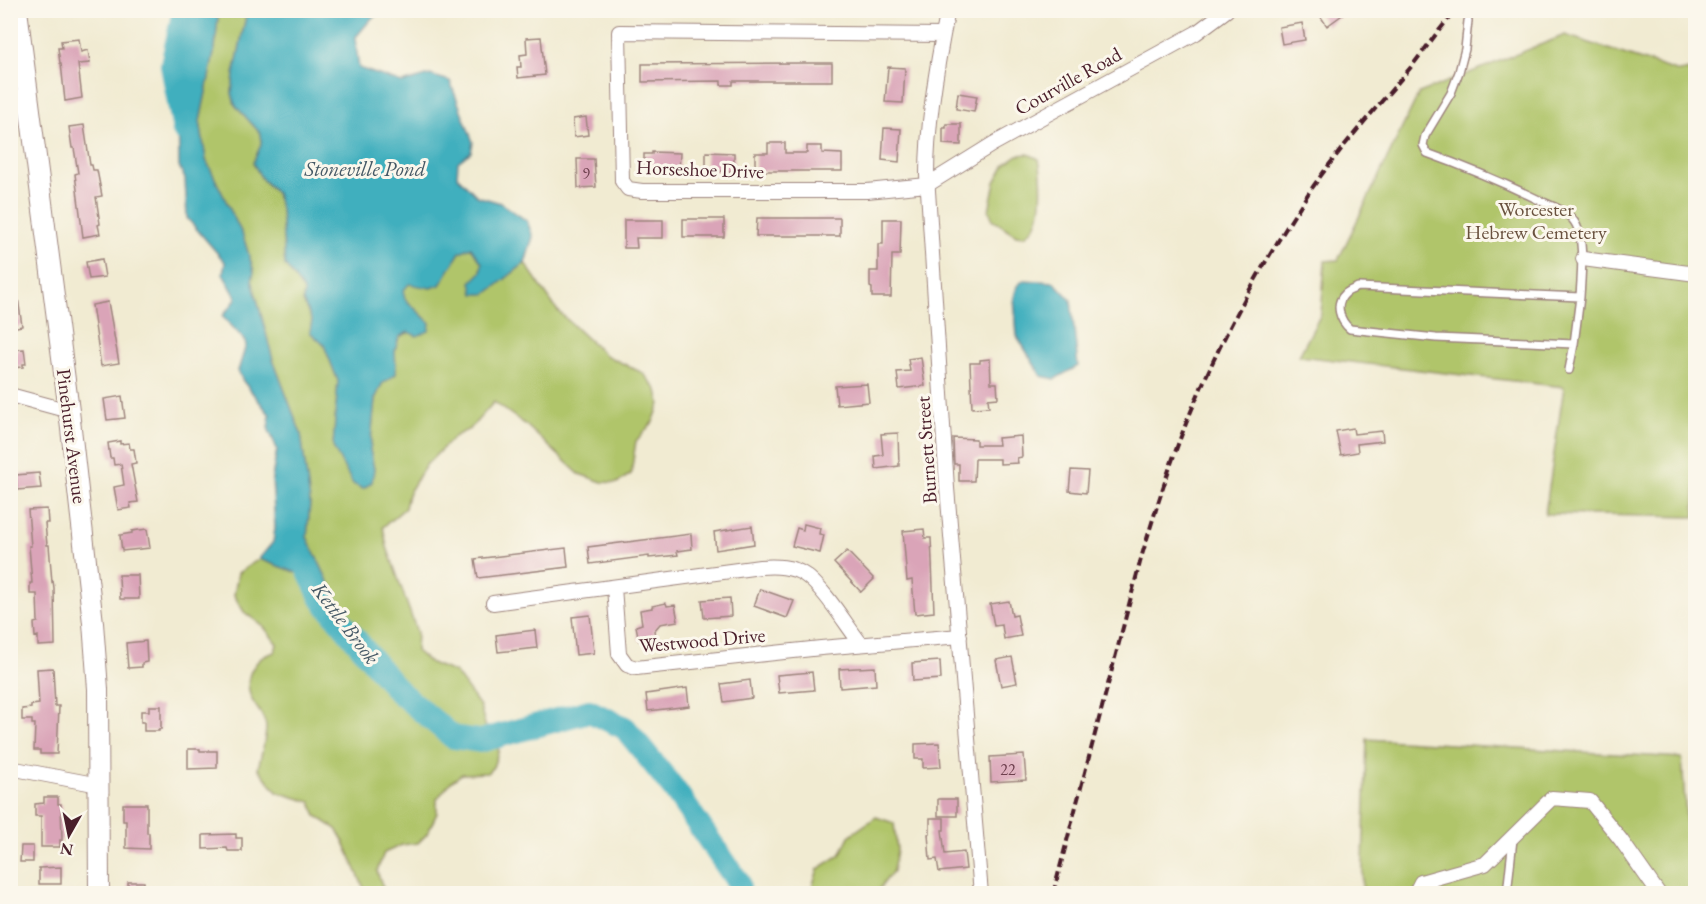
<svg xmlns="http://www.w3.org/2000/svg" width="1706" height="904" viewBox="0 0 1706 904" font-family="'EB Garamond',serif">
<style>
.green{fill:#b0c56a;stroke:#7d724a;stroke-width:1.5}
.water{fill:#41afbe;stroke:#466774;stroke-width:1.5}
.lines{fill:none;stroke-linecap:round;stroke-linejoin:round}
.river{stroke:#41afbe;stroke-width:24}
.building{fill:#daa4b8}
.service-casing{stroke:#9e857e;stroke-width:10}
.minor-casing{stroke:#9e857e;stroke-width:16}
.secondary-casing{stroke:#9e857e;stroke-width:22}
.service{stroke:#fff;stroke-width:7}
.minor{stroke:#fff;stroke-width:14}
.secondary{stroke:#fff;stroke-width:20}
.rail{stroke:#4a1f2b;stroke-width:4;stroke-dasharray:9 4.5;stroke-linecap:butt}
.labels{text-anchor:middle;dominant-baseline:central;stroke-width:6;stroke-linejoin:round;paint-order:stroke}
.number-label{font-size:16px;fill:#6e404e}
.street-label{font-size:20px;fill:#4a1f2b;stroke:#fbf7ec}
.park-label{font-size:20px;fill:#69513e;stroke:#fbf7ec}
.water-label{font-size:21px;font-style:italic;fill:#465966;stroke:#fbf7ec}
</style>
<rect width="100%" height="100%" fill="#fbf7ec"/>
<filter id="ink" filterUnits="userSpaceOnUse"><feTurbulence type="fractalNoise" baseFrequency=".0167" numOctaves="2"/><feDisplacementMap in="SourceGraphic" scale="12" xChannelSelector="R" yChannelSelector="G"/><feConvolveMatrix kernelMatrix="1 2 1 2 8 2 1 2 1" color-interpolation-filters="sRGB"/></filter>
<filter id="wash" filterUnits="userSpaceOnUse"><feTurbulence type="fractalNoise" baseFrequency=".008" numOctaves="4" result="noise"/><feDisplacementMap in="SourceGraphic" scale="24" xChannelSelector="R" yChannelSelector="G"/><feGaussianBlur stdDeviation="1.35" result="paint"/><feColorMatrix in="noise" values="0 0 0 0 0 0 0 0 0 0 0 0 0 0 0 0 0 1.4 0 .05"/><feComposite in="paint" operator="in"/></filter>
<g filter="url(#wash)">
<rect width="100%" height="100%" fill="#f1ebd2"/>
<path class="green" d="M218 11H247L234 75 232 93 235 105 261 134V145L253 163 262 179 276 193 281 210 285 265 304 291 303 301 312 321 310 332 324 345 338 381 333 447 374 469 370 450 375 399 382 384 396 374 395 350 399 337 430 323 405 299 403 291 409 283 431 288 440 285 460 252 471 247 482 263 481 272 486 294 525 263 557 310 605 355 643 373 657 390 660 404 653 422 636 441 631 474 617 483 602 482 579 474 526 425 494 402 470 429 455 436 426 465 408 494 405 508 383 527 387 547 417 632 416 651 429 662 456 673 480 706 486 728 499 750 493 767 487 773 462 774 451 782 437 799V813L427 834 418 843 402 845 384 853 377 871 385 893H366L343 840 336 829 316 816 311 802 277 792 258 768C261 756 266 739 266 727 266 717 255 707 251 698 243 677 254 657 275 652L277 644 264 627 244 612 234 595 238 573 259 559 297 573 322 599 336 598 307 537 310 502 301 434 273 360 252 280 254 271 243 236 206 160 200 121 215 48 218 17Z
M1565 35 1679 72 1690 70 1695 63V517L1545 514 1564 387 1299 356 1321 314 1325 261 1338 260 1419 93Z
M1028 154 1039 159C1042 175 1044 211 1035 225 1033 229 1029 232 1025 236L1016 235 993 220 989 210 995 182 1005 164 1018 155Z
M1367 739 1682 758 1691 893 1362 894Z
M876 817 894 823 897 850 893 871 876 893H810L818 869 840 855 849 836Z"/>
<path class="water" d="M184 11H218V17L215 48 200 121 206 160 243 236 254 272 252 280 273 360 301 434 310 502 307 537 336 598 322 599 297 573 259 559 273 542 275 528 272 478 277 449 268 428 270 415 243 381 238 371 246 345C242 333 230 327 223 316 226 309 235 305 236 297L223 274 225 262 187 218 185 179 179 166 178 104 181 85 185 44Z
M247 11H383L372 18 355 38 359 68 402 83 430 75 450 81 473 142 471 152 458 162 457 176 477 196 501 203 527 221 533 237 525 263 486 294H474L471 282 481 272 482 263 471 247 460 252 440 285 431 288 409 284 403 291 405 299 430 323 429 331 417 336 408 332 399 337 395 350 396 374 382 384 375 399 370 450 374 469 372 482 363 489 353 484 333 447 338 381 324 345 310 332 312 321 303 301 304 291 285 265 281 210 276 193 262 179 253 163 261 145V134L235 105 232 93 234 75Z
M1024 280 1054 282 1071 300 1078 366 1055 379 1041 376 1017 336 1014 298 1017 286Z"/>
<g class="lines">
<path class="river" d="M184 130 172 65 184 10
M308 570 322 599 398 691 453 737 480 741 589 711 625 728 674 789 738 882 740 894"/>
</g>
<g id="blocks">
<path class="building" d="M1316 10H1349L1327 26Z
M1302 23 1305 40 1282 44 1279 27Z
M541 37 545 75 518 78 517 67H521L520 55 527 54 526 38Z
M79 39 81 52 88 50 90 63 78 64 82 98 65 101 61 63H60L58 48H62L61 41Z
M804 63H832V81H733V85H721V81L642 82V64Z
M888 67 905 68 903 103 885 102Z
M958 93 977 96 974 112 956 109Z
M586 117 588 135 574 137 573 119Z
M946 124H961V145L943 144V128H946Z
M84 125 90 165H92L93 170H97L102 196 96 197 100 224 98 225 100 234 83 237 75 174 78 173 74 148H72L69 127Z
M884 128 901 129 899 162 882 160Z
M768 143H785V153H807V146H822V153L842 154V171H755V153H768Z
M652 152 680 153 679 171 651 170V168H644V154H652Z
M706 152 734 153V171H706Z
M577 159H594L596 187 578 188Z
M757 218H840V236H756Z
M683 219H724V237H683Z
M883 219H901L900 255H892L891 297H872V288L870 287V271H878V244H883Z
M624 220H663V238H636L637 248H624Z
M102 259 105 277 89 279 86 262Z
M10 291H17L22 326 12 328 10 326Z
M108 302 119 363 101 366 92 305Z
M24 349 26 364H23V367L10 368V350Z
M921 357 925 386 899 389 897 372 910 371 908 359Z
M990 359 991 383H997L998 398 988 399 989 407 972 408 970 363H980V360Z
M867 384 869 402 837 405 835 386Z
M122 396 125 418 107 420 104 399Z
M1353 428 1354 434 1382 431 1383 441 1357 444 1358 452 1341 455 1336 431Z
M898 433 899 466 876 469 875 456 883 455 881 434Z
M1021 436 1022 457 1017 458 1018 463 1000 464V459H975L974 481H959V464H954L953 438 976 439V445H999L998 438Z
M120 441V444L129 443 130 449H134L136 463 131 464 138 502 130 503 131 508 118 510 114 487 124 485 121 464 114 465 113 458H110L108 443Z
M1071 470 1088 471 1086 493 1069 491Z
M39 473 41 488 17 490 16 475Z
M47 509 48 523H45L47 545H49L52 582 53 581 54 588 55 645 38 646V636L35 637 34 623 38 622 37 594H30V583H32L29 546H31L28 510Z
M804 524 820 528 819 534 824 535 820 553 792 546 797 528 803 530Z
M752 526 754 544 716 550 714 532Z
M147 529 150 548 122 551 120 535 132 533V531Z
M924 529 925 538H931L934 612 915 614 912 580 907 581 903 531Z
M691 534 692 549 677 551 678 555 649 558V556L590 564 588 547Z
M566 548 568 567 478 578 475 559Z
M847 551 874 579 861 592 834 563Z
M119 575H138L139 599H120Z
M760 589 794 601 787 618 754 606Z
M730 598 731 616 704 618 702 600Z
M1009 601 1012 616 1017 615 1021 636 1004 639 1002 625 994 626 990 604Z
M666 603 667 606 675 605 678 621 660 624 654 631 656 638 639 641 636 626 642 624 640 610 652 608V606Z
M590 615 594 653 576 655 572 617Z
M535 630 537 648 498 652 496 635Z
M146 641 147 662 142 663V667L128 668 126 643Z
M1012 657 1017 683 1001 686 996 660Z
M940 661 941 679 913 681 912 663Z
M875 667 876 685 840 688 839 669Z
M53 668 55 706H59L57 754H40V750H34L35 724H32V720H22V709L31 708V705L39 704 37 669Z
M812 672 814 690 779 693 777 675Z
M750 680 752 698 724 702 721 684Z
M687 688 689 706 648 711 646 694Z
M149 706H161V729H159V731H144V722H141V711H149Z
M939 743 941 767 923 768V759H915V744Z
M188 749H200V751H217V768L188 769Z
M1024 755 1026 780 991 782 990 757Z
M44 797H58V804H61L62 840H60V847H41V816H35V804L44 803Z
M938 799H957V816H938Z
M123 804H147V833H149V849L126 848V821H123Z
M930 818H944V830H942L945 854 964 852 966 869 939 872 937 859 930 860 928 834H930Z
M236 834V838H242V851H228L227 848 203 849V835Z
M21 846H33V862H20Z
M61 867V884H39V868Z
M128 882H144V894H128Z"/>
</g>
</g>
<g filter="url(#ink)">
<use href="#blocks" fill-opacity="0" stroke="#9e857e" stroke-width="1.5"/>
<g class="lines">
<g class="service-casing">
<path id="service" d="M1468 21 1465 49 1459 72 1451 93 1425 136 1423 145 1427 153C1466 167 1504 183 1541 201 1552 206 1566 211 1573 220 1586 235 1581 278 1580 297
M1569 370 1574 344 1436 338 1350 329C1340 321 1334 304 1345 294 1347 291 1354 289 1358 287L1580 297 1574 344
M1507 894 1513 839"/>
</g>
<g class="minor-casing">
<path id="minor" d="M948 10C937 63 927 121 927 175L947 488 981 894
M943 35 619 32 622 181 628 189 642 191H867L927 185 993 144 1196 33 1227 10
M1583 259 1696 274
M10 395 69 411
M614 587 619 654 627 665 636 668 821 648 960 636
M493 603 760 567C776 566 792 566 805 575 823 587 847 626 861 644
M10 768 99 785
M1415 894 1421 882 1485 864 1552 798 1590 801 1621 840 1659 894"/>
</g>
<g class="secondary-casing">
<path id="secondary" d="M17 10 69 411 93 623 98 689 99 894"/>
</g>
<use href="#service" class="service"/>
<use href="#minor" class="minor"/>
<use href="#secondary" class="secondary"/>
<path class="rail" d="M1053 894 1142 555C1157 506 1172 456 1192 409 1223 334 1263 262 1308 194 1339 148 1376 109 1411 67 1426 48 1440 28 1456 10"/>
</g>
</g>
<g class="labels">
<g class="number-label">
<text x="586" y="173">9</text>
<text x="1008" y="769">22</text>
</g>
<g class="street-label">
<text transform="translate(1068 81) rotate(-29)">Courville Road</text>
<text transform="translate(700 169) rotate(2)">Horseshoe Drive</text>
<text transform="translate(72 436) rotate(83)">Pinehurst Avenue</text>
<text transform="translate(926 450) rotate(-94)">Burnett Street</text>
<text transform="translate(702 640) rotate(-5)">Westwood Drive</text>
</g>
<g class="park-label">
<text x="1536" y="209">Worcester<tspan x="1536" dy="23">Hebrew Cemetery</tspan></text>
</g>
<g class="water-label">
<text x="365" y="168">Stoneville Pond</text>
<text transform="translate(346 623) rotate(53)">Kettle Brook</text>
</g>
</g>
<rect width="1706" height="904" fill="none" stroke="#fbf7ec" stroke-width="36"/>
<g transform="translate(69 835) rotate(189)" stroke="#fbf7ec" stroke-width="4.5" paint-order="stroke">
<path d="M0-4.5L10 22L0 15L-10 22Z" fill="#4a1f2b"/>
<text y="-9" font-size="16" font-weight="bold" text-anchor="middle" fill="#4a1f2b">N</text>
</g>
</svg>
